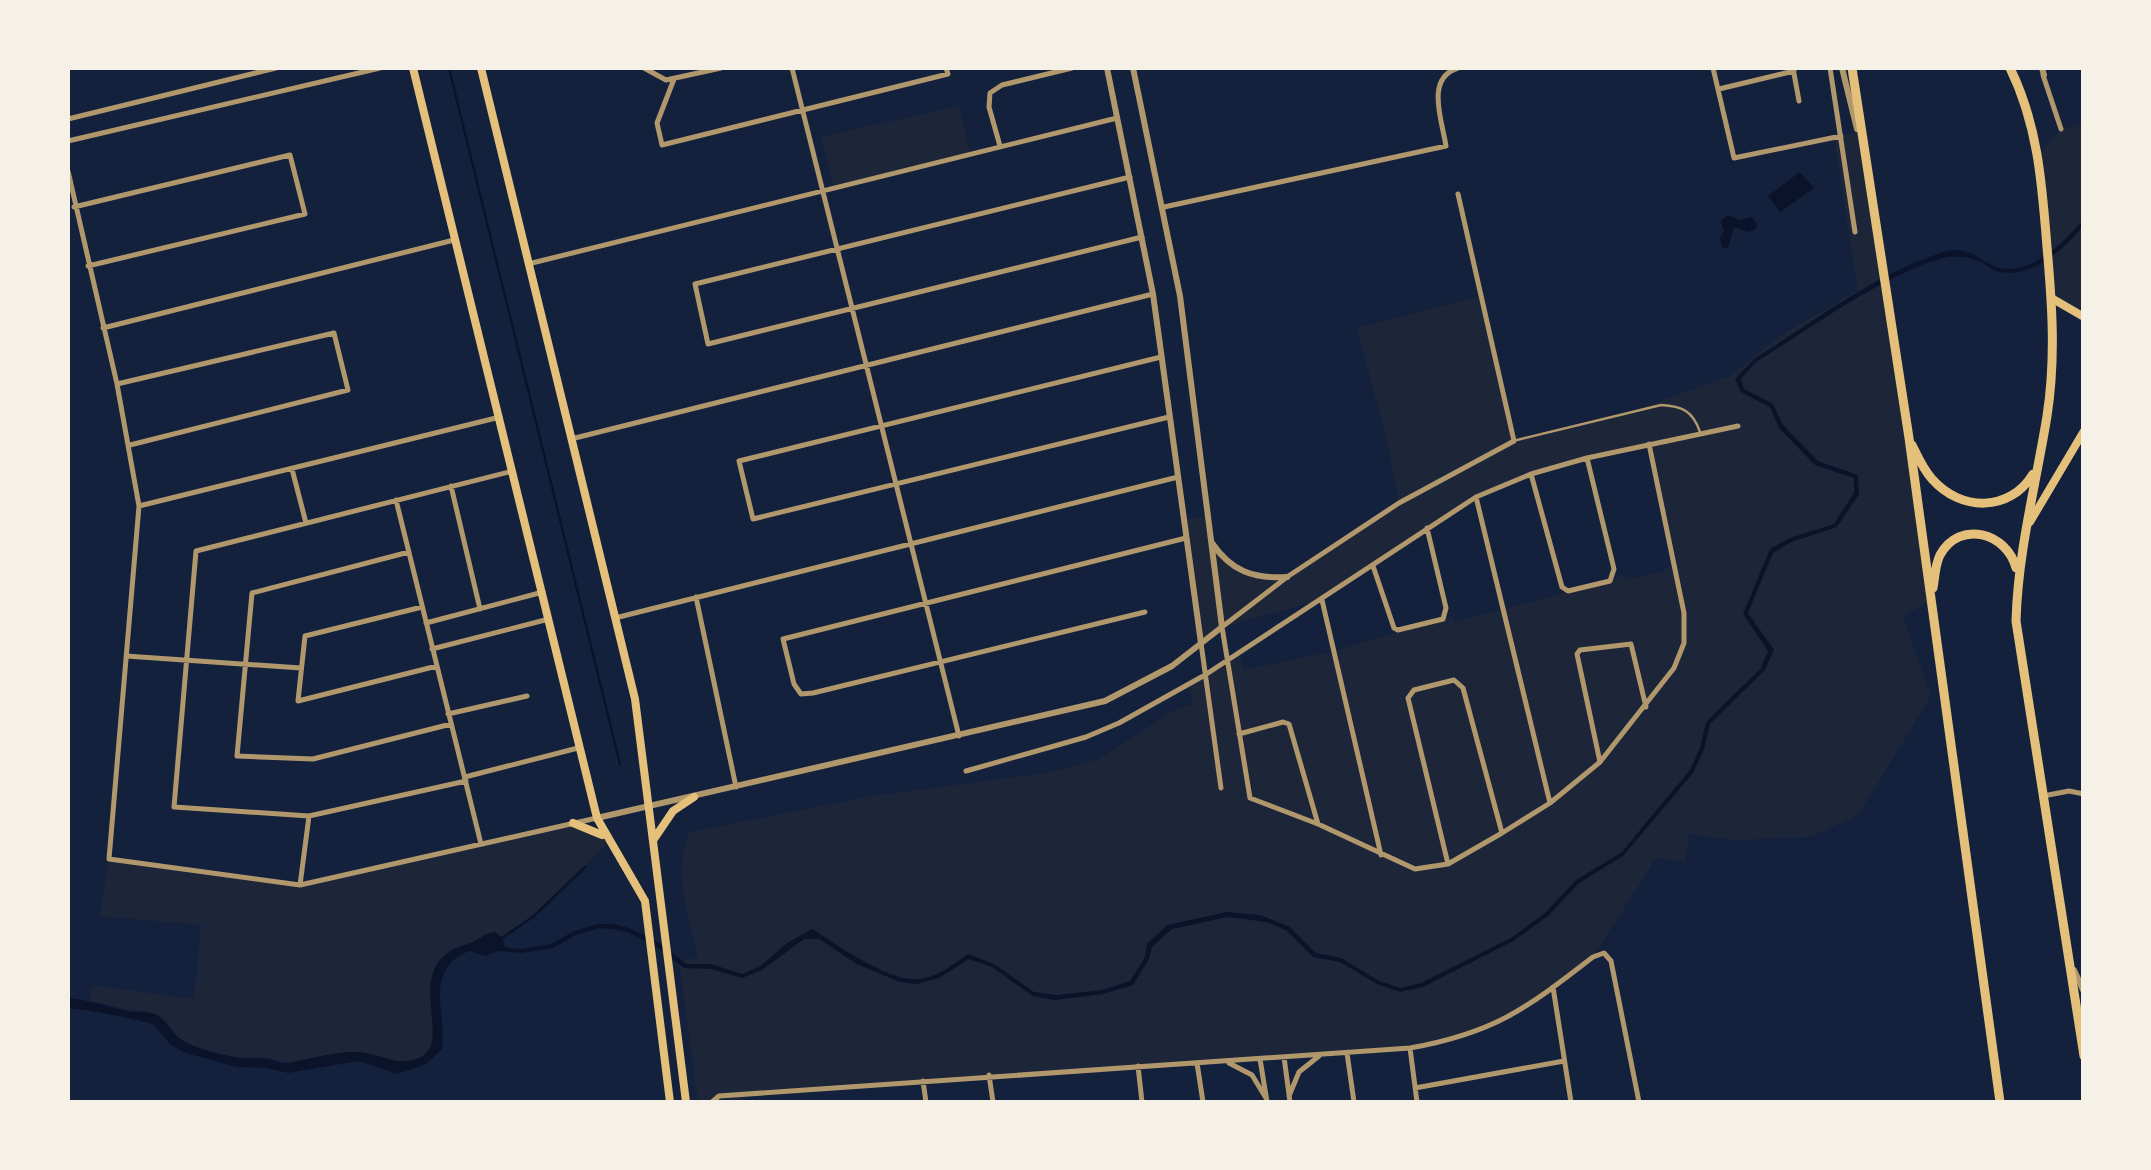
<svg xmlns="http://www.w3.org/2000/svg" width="2151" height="1170" viewBox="0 0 2151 1170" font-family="'Work Sans',sans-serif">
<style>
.green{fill:#1d2539}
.water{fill:#0b132b}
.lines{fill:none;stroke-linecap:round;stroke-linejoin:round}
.stream{stroke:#0b132b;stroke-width:2.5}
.service{stroke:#b1986c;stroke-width:2.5}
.minor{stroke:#b1986c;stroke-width:5}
.tertiary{stroke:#b1986c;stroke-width:6}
.secondary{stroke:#e5c07b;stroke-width:8}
.trunk{stroke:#e5c07b;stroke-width:9}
</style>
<rect width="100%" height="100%" fill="#14213d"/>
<path class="green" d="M959 106 970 154 834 188 821 137Z
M2083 123V317L2053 299 2039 155 2061 129Z
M1858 132 1932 600 1903 616 1931 696 1858 815 1810 837 1732 840 1689 834 1685 862 1656 858 1593 957 1553 987 1485 1030 1410 1048 746 1095V1102H698L679 961 698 958C689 918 672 870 690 832L873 796 1047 773 1099 759 1173 711 1192 704 1189 684 1239 652 1244 670 1334 651 1443 619 1453 617 1455 622 1609 581 1620 574 1628 580 1664 571 1673 562 1649 445 1531 474 1476 497 1322 600 1222 627 1201 643 1183 520 1206 516 1210 540 1242 572 1287 577 1399 503 1389 449 1357 328 1481 296 1514 441 1616 417 1730 376 1778 337 1858 290 1834 137Z
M573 823 598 831 610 842 534 916 502 938 495 932C483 933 478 942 466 944 415 956 436 1009 433 1045L421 1057 397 1064 361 1052 286 1063 270 1058H237L190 1045 177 1037 170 1026 142 1012 90 1001 92 985 194 999 201 925 100 916 109 859 300 885Z"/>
<path class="water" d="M1800 172 1814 188 1780 212 1768 196Z
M1728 215 1740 220 1752 217 1757 225 1756 229 1749 232 1734 227 1728 248 1722 247 1720 238 1724 231 1721 221Z
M2083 220V226C2064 249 2033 278 2000 272 1992 271 1988 265 1980 262 1958 251 1937 258 1915 268 1859 292 1808 330 1756 362L1741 379 1744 389 1773 404 1783 425 1818 461 1858 475 1859 494 1837 527 1791 542 1773 553 1748 613 1774 650 1765 670 1710 724 1704 749 1693 773 1623 856 1579 883 1548 916 1513 941 1423 987 1400 992 1377 984 1340 962 1313 957 1287 931 1267 922 1227 917 1172 929 1152 947 1149 959 1133 985 1103 994 1055 1000 1033 996 992 967 969 959 939 978 917 984 900 982 857 964 819 939H804L762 970 742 978 711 969 684 968 660 949 627 932 612 929 599 928 576 935 553 948 521 953 498 951 486 956 469 951C423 970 447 1013 442 1049L425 1065 397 1074 359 1061 288 1073 267 1068 237 1067 186 1053 171 1045 153 1024C125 1017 96 1011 68 1008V998C89 1000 107 1006 127 1011 137 1013 148 1010 157 1015 167 1020 170 1031 178 1037 191 1048 218 1054 235 1057 248 1059 261 1056 273 1060 280 1062 280 1064 288 1063 310 1059 333 1052 355 1052 381 1052 396 1069 421 1057 455 1040 397 963 468 944 479 941 483 933 495 932L502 938 505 947 521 949 551 944 574 931 598 924H613L629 928 663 945 686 964H711L742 974 759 967 787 943 812 929C837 945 889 982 918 979 937 978 952 965 968 954L994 964 1034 992 1056 995 1102 990 1130 981 1145 957 1147 944 1167 925 1227 912 1260 915 1290 927 1316 953 1341 958 1379 981 1400 988 1421 983 1511 938 1545 913 1576 880 1621 853 1690 770 1700 748 1706 722 1761 668 1768 651 1743 614 1770 549 1790 538 1834 524 1854 493V478L1815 465 1779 428 1770 407 1741 392 1735 379 1754 359C1805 327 1858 287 1914 263 1925 259 1946 249 1958 250 1974 251 1986 265 2000 268 2032 275 2065 241 2083 220Z"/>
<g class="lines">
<path class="stream" d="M449 68 620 764
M502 938 534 916 585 867"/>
<path class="service" d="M1517 440 1661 405C1682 406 1693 411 1700 432"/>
<path class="minor" d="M644 68 666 80 721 68
M792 68 959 736
M1713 68 1734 158 1841 136
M1793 68 1799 101
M1830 68 1855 232
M2043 75 2061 129
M674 79 657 123 662 145 948 74 946 68
M1719 89 1794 71
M68 119 276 68
M68 141 380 68
M1000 146 989 107 990 93 1002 85 1072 68
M68 171 117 384 139 506 109 859 300 885 597 818
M1130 177 695 284 708 344 1142 237
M1458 194 1514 441 1399 503 1287 577 1222 627 1250 798 1318 824 1415 869 1448 864 1502 833 1550 803 1600 762 1674 668 1684 643V613L1649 444
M74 207 290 155 305 214 88 266
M1164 207 1446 146C1442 120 1425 78 1458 68
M528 264 1117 118
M103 328 454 240
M1161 357 739 461 753 519 1169 417
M117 384 334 333 348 390 130 445
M571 439 1153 294
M292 469 306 523
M1531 474 1562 587 1568 591 1610 581 1614 569 1587 458
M451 486 480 609
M1476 497 1550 803
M396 500 481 844
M139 506 500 417
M409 552 252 593 237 756 313 759 451 724
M1373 566 1394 628 1398 630 1443 619 1446 608 1427 528
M696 597 736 787
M1322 600 1381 855
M422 607 305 636 298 701 437 666
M1145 612 813 693 801 694 794 684 783 639 1186 538
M615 618 1178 477
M426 623 543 592
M1201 643 1221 788
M432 649 549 619
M126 656 301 668
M448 714 527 696
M1239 734 1283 722 1289 724 1318 824
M1600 762 1577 654 1580 650 1631 644 1646 707
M966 771 1086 737 1119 723 1205 675 1476 497 1531 474 1587 458 1738 426
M465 777 578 748
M466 781 309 816 174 807 196 551 513 471
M2043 796 2069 791 2084 794
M1448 864 1408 698 1414 690 1454 680 1463 688 1502 833
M300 885 309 816
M1553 987 1571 1102
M1410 1048 1417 1102
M1347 1053 1354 1102
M1284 1057 1290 1102
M1260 1059 1267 1102
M1197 1063 1203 1102
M1229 1063 1252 1075 1266 1098
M1138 1066 1142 1102
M989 1075 993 1102
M923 1081 926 1102
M1415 1088 1564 1061
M1289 1096 1299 1072 1319 1056
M712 1102 719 1096 1410 1048C1495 1033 1527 1008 1593 957L1604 953 1611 961 1639 1102"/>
<path class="tertiary" d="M1107 68 1153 294 1201 643
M1842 68 1857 129
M2042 68 2044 75
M1212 543C1231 571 1253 579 1287 577
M597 818 1105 701 1172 666 1222 627 1180 296 1133 68
M2074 970 2084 992"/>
<path class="secondary" d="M413 68 597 818 645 901 670 1102
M481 68 635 699 686 1102
M2053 299 2084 317
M2030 522 2084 431
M573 823 602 835
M654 839 673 811 694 797"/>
<path class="trunk" d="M1852 68 1909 438 2000 1102
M2010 68C2038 125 2042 184 2047 247 2052 303 2056 359 2047 416 2036 484 2018 551 2016 621L2084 1056
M1912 445C1918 457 1923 469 1932 479 1961 512 2010 512 2033 474
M1933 588C1935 577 1935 565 1940 555 1960 519 2007 533 2016 568"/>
</g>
<rect width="2151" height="1170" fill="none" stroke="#f6f1e7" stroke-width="140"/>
</svg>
